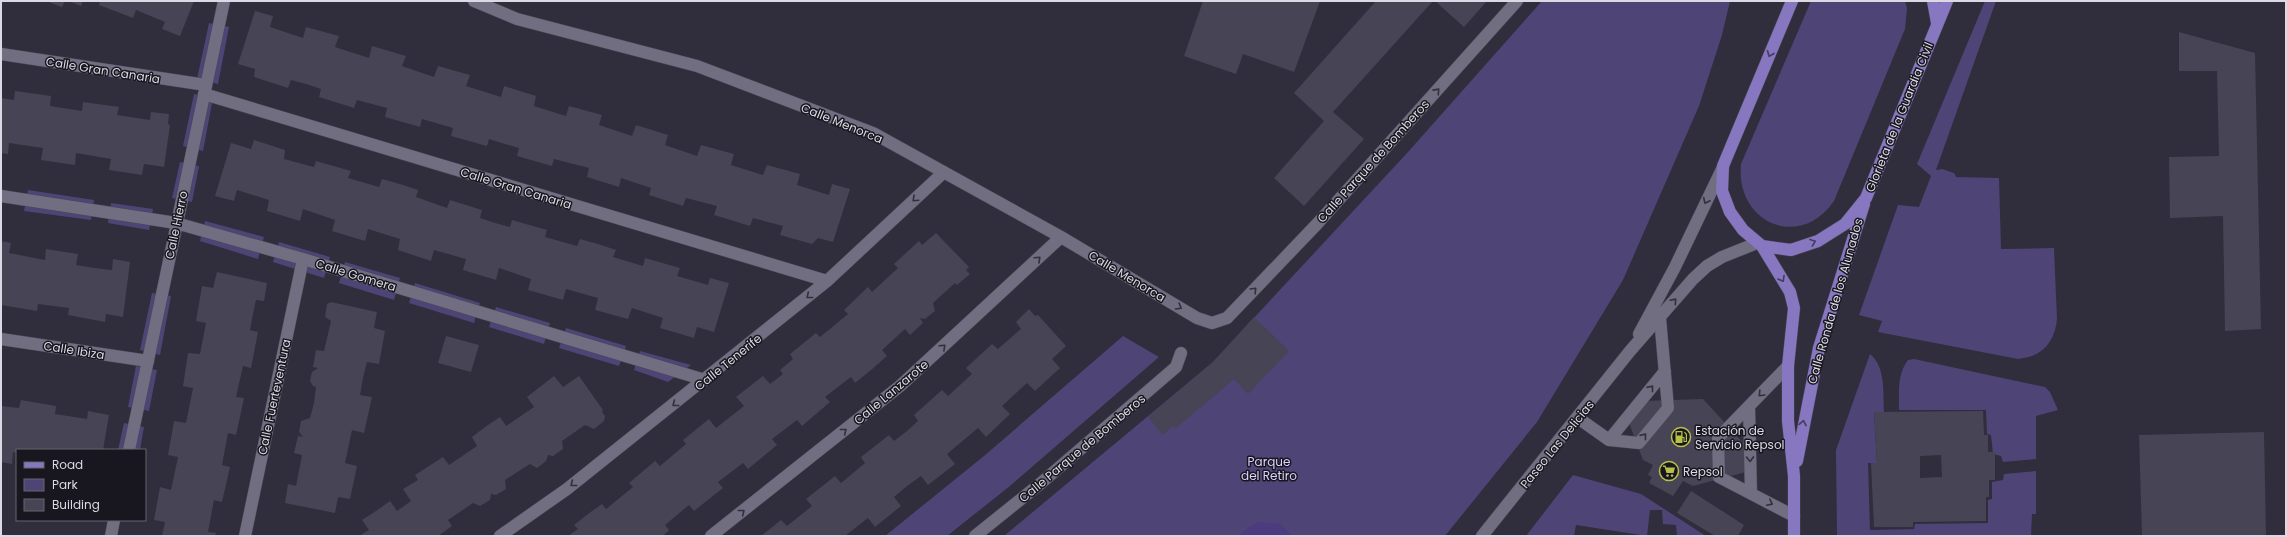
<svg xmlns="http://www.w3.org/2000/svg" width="2287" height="537" viewBox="0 0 2287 537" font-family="Poppins,sans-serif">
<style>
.green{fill:#4f4476}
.water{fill:#4c3b7f}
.building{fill:#474455;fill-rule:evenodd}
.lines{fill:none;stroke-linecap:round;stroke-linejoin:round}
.service-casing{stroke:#4b4855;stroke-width:13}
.pedestrian-casing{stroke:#4b4855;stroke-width:13}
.minor-casing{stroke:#4b4855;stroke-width:13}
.tertiary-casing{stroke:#4b4855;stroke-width:13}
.primary-casing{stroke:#4b4855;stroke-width:13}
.service{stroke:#706e80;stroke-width:12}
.pedestrian{stroke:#706e80;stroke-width:12}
.minor{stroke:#706e80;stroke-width:12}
.tertiary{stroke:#706e80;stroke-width:12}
.primary{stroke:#8776c0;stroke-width:12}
.oneway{stroke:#443c5f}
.oneway2{stroke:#32303b}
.labels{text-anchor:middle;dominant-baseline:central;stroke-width:3;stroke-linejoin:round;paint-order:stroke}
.street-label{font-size:12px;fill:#dbdae4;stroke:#18161e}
.poi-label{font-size:12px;fill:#dbdae4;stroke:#18161e;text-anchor:start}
.park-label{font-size:12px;fill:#dad3fc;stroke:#18161e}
</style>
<rect width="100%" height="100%" fill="#302d3d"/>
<path class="green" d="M1542 1H1730L1722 35 1699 106 1623 280 1537 422 1445 536H1004L1213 362 1408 152Z
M1811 1H1905L1907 8 1905 29 1834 201C1800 251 1735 223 1741 164Z
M1985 1H1996L1936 170 1942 169 1954 173 1956 177 1999 178 2001 249 2054 248 2057 319C2055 342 2042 357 2018 359L1878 332 1882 321 1859 315 1898 205 1919 207 1931 176 1917 164Z
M209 23 229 27 218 84 197 79Z
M194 94 213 98 203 151 183 146Z
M180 162 199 166 192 202 172 198Z
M28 190 94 200 91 220 24 211Z
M111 203 153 209 149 230 108 223Z
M205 221 264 237 258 259 200 241Z
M279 242 330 257 324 278 273 262Z
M345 262 400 278 394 300 339 283Z
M415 283 480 303 474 323 409 303Z
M152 293 171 296 160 355 140 350Z
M496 307 550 323 544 344 489 327Z
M566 328 626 346 619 366 559 348Z
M1123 336 1159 357 1010 486 947 536H885L984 456Z
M640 351 691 365 668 382 634 370Z
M1870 354C1886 367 1883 393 1884 412H1874L1877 463H1868L1870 530 1914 529 1915 524 1988 523V500L1992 499V482L2003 480 2004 474 2036 471V514H2032L2031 536H1837L1836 450Z
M1914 359 2045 387 2050 392 2058 410 2036 416V459L2003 462 2001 456 1993 454 1991 435 1987 434 1986 410H1899C1899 393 1897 374 1908 360Z
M136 366 157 370 149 411 128 407Z
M124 423 144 427 140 450H118Z
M1573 475 1641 494 1706 536H1677L1676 525 1663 524 1662 510H1650L1647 536 1576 525 1574 536H1526Z"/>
<path class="water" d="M1258 522 1280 524 1293 536H1239L1248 528Z"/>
<path class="building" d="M46 1H65L62 7Z
M68 1H83L81 6Z
M100 1H194L180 36 162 29 165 22 136 10 133 18 99 5Z
M1203 1H1320L1294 72 1243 54 1236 74 1184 56Z
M1376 1H1433L1333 112 1364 139 1304 206 1274 178 1324 121 1294 93Z
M1435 1H1487L1464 27Z
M255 11 273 16 270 27 303 38 306 27 339 36 335 47 369 58 372 46 406 56 402 66 434 77 438 66 470 75 466 86 501 97 504 86 536 96 534 106 566 116 569 106 602 115 599 125 632 136 636 125 668 135 665 145 697 156 701 145 734 154 731 165 763 175 767 165 800 174 797 185 829 195 832 184 850 189 833 242 818 238 812 244 780 235 783 226 753 218 750 226 714 215 717 206 686 198 683 206 649 195 651 188 621 178 619 187 587 177 589 168 554 159 552 166 517 156 519 148 505 144 489 139 487 146 451 136 453 128 422 119 420 127 385 117 387 108 357 100 354 108 319 97 321 89 306 84 291 80 288 88 254 77 255 69 238 64Z
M2179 32 2255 53 2261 329 2225 331 2223 216 2170 218 2169 157 2219 156 2217 71H2179Z
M15 91 51 96 50 106 82 111 83 102 119 107 117 115 150 120 151 112 169 114 168 124 170 125 164 167 144 164 142 175 109 170 111 159 76 153 75 165 41 160 43 148 9 143 8 154 1 153V98L14 100Z
M254 140 285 150 284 159 314 167 316 161 351 171 348 178 379 187 382 179 400 184 418 190 416 197 447 208 450 200 482 210 480 218 495 223 510 227 512 220 547 230 545 237 577 246 580 239 598 244 616 250 613 257 643 266 645 258 680 268 677 276 708 285 710 278 729 283 714 332 697 327 694 338 660 328 663 318 632 308 628 319 595 310 598 298 566 289 563 300 528 290 531 279 499 268 496 280 463 270 466 259 434 250 431 261 398 250 400 239 368 229 365 241 332 231 335 220 303 209 300 221 267 211 269 200 237 190 234 201 215 196 231 143 251 149Z
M936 233 969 267 966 270 970 274 957 285 955 283 933 303 935 311 925 319 920 318 923 323 910 335 905 329 882 350 887 356 871 370 855 383 851 377 825 397 830 402 802 426 797 420 772 439 777 445 748 469 743 463 718 482 723 488 694 511 689 505 665 525 669 530 663 536H568L578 529 574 525 588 514 602 504 606 509 633 487 629 483 655 461 660 466 686 444 683 440 709 419 716 428 744 406 736 397 763 376 770 384 783 374 780 370 793 359 790 354 816 333 820 337 848 314 844 310 868 287 872 292 898 268 894 264 919 241 922 245Z
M1 241 11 243 9 253 45 260 46 249 78 254 76 265 94 268 112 270 113 259 130 262 123 317 106 314 105 322 68 315 69 308 38 304 37 311 1 305Z
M217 272 267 283 264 301 256 300 253 314 250 330 258 332 251 368 243 366 236 397 244 398 240 417 236 435 228 433 222 465 230 467 222 502 214 500 208 532 216 533 215 536H162L165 522 154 520 160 487 171 490 178 457 168 455 174 421 186 423 193 388 183 386 188 353 200 354 206 323 196 321 202 286 213 288Z
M331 302 377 312 374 328 385 331 379 364 367 362 363 378 360 395 372 397 364 433 352 430 345 463 357 466 350 499 338 497 335 513 285 503 288 484 296 486 302 455 294 453 298 436 303 437 299 432 301 421 310 418 314 403 316 387 313 386 310 381 312 372 318 368 313 367 316 350 324 351 331 321 325 317 327 304Z
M1029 309 1035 316 1038 315 1066 346 1052 359 1060 368 1035 391 1027 383 1015 394 1002 406 1010 414 986 437 978 428 947 454 955 464 928 485 921 476 907 486 894 497 901 506 875 527 868 518 845 536H761L781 520 787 526 812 506 806 499 835 476 841 483 865 463 861 457 889 435 894 441 907 431 918 421 914 415 942 390 948 396 972 374 966 368 992 344 998 349 1021 329 1016 322Z
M1254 317 1289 351 1248 394 1234 379 1175 429 1173 426 1163 435 1148 417 1213 362Z
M446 336 479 345 471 372 438 363Z
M554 376 563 387 579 376 603 410 602 412 605 416 604 421 594 429 585 425 562 441 563 449 553 456 548 455 546 461 537 468 530 464 505 480 506 489 496 495 491 494 490 500 480 506 473 503 448 520 452 526 438 536H359L369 530 362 520 376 511 390 501 397 511 411 501 403 489 418 480 415 475 443 457 449 465 477 446 472 437 485 427 500 417 506 426 534 407 527 397Z
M1703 399 1747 447 1746 472 1693 486 1683 481 1673 496 1649 483 1652 477 1648 475 1653 465 1643 460 1628 420 1643 401Z
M21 400 56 406 55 414 87 419 88 411 109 415 103 450H17V453L13 452 12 464 1 462V406L19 408Z
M1983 411 1984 435H1988V452H1995V480H1989V497H1986V521L1913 522V527H1874L1871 463H1877L1874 412ZM1941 455 1942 477 1920 478V456Z
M2264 432 2266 536H2142L2139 435Z
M1691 491 1744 525 1738 536H1715L1677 513Z"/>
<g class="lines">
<g class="service-casing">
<path id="service" d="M1788 366 1718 438 1719 477 1794 516
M1749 406 1751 493
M1578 418 1609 440 1639 443 1668 408 1660 318
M1609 440 1665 371"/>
</g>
<g class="pedestrian-casing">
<path id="pedestrian" d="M1 196 176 223 303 259 705 380
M129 450 224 1
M111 536 114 520
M975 536 1041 483 1176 367 1181 353"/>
</g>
<g class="minor-casing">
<path id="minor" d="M474 1 517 19 697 66 873 133 1061 237 1197 318 1212 323 1227 318 1317 224 1517 1
M1 54 206 85
M204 94 827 281
M1 339 148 361
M245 536 303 259
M500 536 567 489 827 281 944 172
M711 536 900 386 1061 237"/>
</g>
<g class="tertiary-casing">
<path id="tertiary" d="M1639 334 1675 267 1723 167
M1482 536 1630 351 1693 279 1707 266 1722 257 1757 243"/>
</g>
<g class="primary-casing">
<path id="primary" d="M1792 1 1723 166 1722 191 1730 212 1743 230 1762 246 1791 250 1818 241 1845 224 1866 198 1947 1
M1933 1 1937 23
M1762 246 1790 292 1794 308 1788 366V421L1794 476V536
M1797 461 1819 348 1864 204"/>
</g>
<use href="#service" class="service"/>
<use href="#pedestrian" class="pedestrian"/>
<use href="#minor" class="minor"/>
<use href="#tertiary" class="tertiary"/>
<use href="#primary" class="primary"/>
</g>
<defs><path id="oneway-chevron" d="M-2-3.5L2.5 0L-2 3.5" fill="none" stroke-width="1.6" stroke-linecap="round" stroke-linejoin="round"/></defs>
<g class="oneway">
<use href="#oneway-chevron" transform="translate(1770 54) rotate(112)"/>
<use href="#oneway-chevron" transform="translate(1813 242) rotate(-20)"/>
<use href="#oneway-chevron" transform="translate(1782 279) rotate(60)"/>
<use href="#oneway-chevron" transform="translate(1803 423) rotate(-80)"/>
</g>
<g class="oneway2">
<use href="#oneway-chevron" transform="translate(1437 91) rotate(-48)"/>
<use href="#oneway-chevron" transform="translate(915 199) rotate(137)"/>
<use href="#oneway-chevron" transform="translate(1706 201) rotate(116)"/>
<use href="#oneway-chevron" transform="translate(1038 259) rotate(-43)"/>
<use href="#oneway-chevron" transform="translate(1254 290) rotate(-46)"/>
<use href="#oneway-chevron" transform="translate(809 296) rotate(141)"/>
<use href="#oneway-chevron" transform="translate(1674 301) rotate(-49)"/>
<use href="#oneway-chevron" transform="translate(1179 307) rotate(31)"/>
<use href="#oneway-chevron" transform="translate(943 347) rotate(-43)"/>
<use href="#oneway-chevron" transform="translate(1651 388) rotate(-51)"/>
<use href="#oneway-chevron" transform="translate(1761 394) rotate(134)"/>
<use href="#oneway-chevron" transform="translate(675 404) rotate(142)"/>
<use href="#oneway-chevron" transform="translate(844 431) rotate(-38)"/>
<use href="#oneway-chevron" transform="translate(1644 436) rotate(-51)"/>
<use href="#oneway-chevron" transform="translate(1750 459) rotate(89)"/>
<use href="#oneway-chevron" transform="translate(573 484) rotate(142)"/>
<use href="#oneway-chevron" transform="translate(1770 503) rotate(27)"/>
<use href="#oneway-chevron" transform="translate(742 512) rotate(-38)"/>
</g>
<defs>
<g id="fuel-ring" transform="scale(1)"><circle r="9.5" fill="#18161e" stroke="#b9c046" stroke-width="1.5"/><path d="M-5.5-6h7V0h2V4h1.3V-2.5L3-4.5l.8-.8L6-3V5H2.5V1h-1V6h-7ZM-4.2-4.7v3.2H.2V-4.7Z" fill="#b9c046"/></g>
<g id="supermarket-ring" transform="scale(1)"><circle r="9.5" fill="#18161e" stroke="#b9c046" stroke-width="1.5"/><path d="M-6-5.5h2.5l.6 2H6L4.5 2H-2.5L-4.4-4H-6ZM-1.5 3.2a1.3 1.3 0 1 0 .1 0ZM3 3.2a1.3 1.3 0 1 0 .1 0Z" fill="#b9c046"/></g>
</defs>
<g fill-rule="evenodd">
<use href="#fuel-ring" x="1681" y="437"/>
<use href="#supermarket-ring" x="1669" y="471"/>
</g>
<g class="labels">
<g class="street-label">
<text transform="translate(103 70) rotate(9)">Calle Gran Canaria</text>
<text transform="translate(1899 117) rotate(-68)">Glorieta de la Guardia Civil</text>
<text transform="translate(842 123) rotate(22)">Calle Menorca</text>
<text transform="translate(1373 161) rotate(-48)">Calle Parque de Bomberos</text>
<text transform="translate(516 188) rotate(17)">Calle Gran Canaria</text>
<text transform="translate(176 225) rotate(-78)">Calle Hierro</text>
<text transform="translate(356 275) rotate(17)">Calle Gomera</text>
<text transform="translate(1127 276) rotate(31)">Calle Menorca</text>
<text transform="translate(1835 301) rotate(-74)">Calle Ronda de los Alunados</text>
<text transform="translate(74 350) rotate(9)">Calle Ibiza</text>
<text transform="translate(728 362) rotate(-39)">Calle Tenerife</text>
<text transform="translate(891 392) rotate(-40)">Calle Lanzarote</text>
<text transform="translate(274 397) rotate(-78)">Calle Fuerteventura</text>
<text transform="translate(1557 444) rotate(-51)">Paseo Las Delicias</text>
<text transform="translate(1082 448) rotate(-40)">Calle Parque de Bomberos</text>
</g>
<g class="poi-label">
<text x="1695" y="430">Estación de<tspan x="1695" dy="14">Servicio Repsol</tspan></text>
<text x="1683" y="471">Repsol</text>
</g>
<g class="park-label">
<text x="1269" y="461">Parque<tspan x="1269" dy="14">del Retiro</tspan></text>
</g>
</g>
<rect width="2287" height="537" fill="none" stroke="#dbdae4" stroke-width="4"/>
<rect x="16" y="449" width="130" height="72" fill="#18161e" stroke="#66646d"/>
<rect x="24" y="462" width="20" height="6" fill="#8776c0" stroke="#66646d"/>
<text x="52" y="469" font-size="12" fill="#dbdae4">Road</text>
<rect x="24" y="479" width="20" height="12" fill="#4f4476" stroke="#66646d"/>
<text x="52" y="489" font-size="12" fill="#dbdae4">Park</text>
<rect x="24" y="499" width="20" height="12" fill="#474455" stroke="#66646d"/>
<text x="52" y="509" font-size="12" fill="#dbdae4">Building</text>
</svg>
